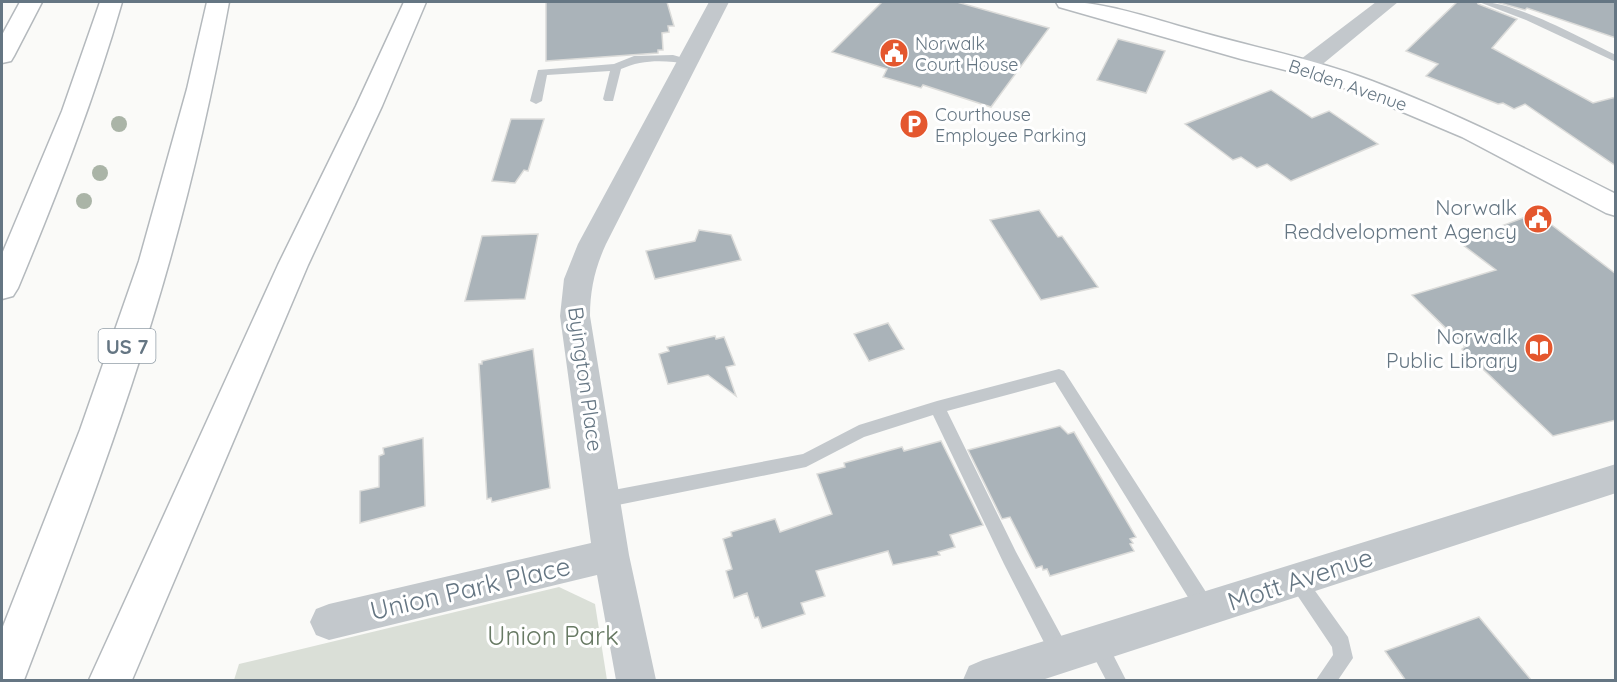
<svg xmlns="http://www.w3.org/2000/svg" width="1617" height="682" viewBox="0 0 1617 682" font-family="Quicksand,sans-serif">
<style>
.green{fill:#dadfd7}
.building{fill:#aab3b9;stroke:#dcdcda;stroke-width:1.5}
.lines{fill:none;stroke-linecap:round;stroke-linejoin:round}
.primary-casing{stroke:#b5babe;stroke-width:3}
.motorway-casing{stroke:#b4b9bd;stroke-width:3}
.service{fill:#c3c8cc;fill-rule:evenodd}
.minor{fill:#c3c8cc;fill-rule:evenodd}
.primary{fill:#fff;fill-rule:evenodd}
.motorway{fill:#fff;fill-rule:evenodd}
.tree{fill:#aab4a7}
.labels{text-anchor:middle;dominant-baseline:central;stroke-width:6;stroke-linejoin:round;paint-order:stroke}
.far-poi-label{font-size:18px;fill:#657683;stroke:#fff;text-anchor:start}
.far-street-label{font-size:18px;fill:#657683;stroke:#fff}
.shield{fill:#fff;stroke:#939fa8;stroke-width:1.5}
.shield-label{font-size:20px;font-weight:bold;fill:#657683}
.poi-label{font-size:21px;fill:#657683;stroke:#fff;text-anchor:end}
.street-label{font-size:21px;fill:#657683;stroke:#fff}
.near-street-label{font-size:26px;fill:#657683;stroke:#fff}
.near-park-label{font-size:26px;fill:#687a64;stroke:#fff}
</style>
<rect width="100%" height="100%" fill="#fafaf8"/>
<path class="green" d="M559 587 595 604 607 680H234L239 664Z"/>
<path class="building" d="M546 2H667L674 26H668L669 32 662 33 663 50H658V53L546 61Z
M882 2H957L1049 28 991 107 923 85 921 88 883 77 887 69 832 52Z
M1457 2H1477L1478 4 1517 19 1492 48 1593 103 1616 97V166L1525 104 1514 109 1503 103 1498 104 1426 76 1438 64 1406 51Z
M1496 2H1616V38L1527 8 1525 10Z
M1118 39 1165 51 1146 93 1097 80Z
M1271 90 1312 118 1329 111 1378 144 1291 181 1267 164 1257 168 1241 157 1233 160 1185 124Z
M511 119H544L528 171 524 170 515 183 492 181Z
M1039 210 1058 237 1062 236 1098 287 1041 300 990 220Z
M1536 213 1616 274V420L1553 436 1462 349 1465 347 1412 295 1496 270 1459 242Z
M699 230 731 235 741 260 655 279 646 251 695 241Z
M538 234 525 299 465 301 482 236Z
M888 323 904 349 869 361 854 334Z
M715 336 716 339 724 337 735 365 726 367 736 396 708 375 668 384 659 354 669 351 667 347Z
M533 349 550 488 492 502 491 498 487 499 479 364H482V361Z
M1060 426 1068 434 1074 432 1136 537 1130 539 1133 543 1130 544 1134 551 1050 576 1047 569 1043 570 1042 566 1036 568 1010 517 1002 519 968 450Z
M423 438 425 506 360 523V491L379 487V456L384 454 383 448Z
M941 441 983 525 950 535 955 547 938 552 940 555 893 565 888 551 816 571 825 596 801 603 805 614 762 628 758 617 755 618 747 593 734 598 726 571 732 569 723 539 732 536 731 532 775 519 780 532 832 514 817 474 845 467 844 463 902 447 904 451Z
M1479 617 1532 681H1406L1385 651Z"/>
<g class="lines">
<g class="primary-casing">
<path id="primary" d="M1056 2C1101 0 1149 18 1193 30 1252 47 1314 59 1372 81 1456 113 1535 153 1616 194V216L1606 213 1462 137 1353 91 1297 73 1241 59 1059 7Z"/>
</g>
<g class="motorway-casing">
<path id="motorway" d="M20 2H42L14 56 11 61 2 63V35Z
M100 2H122C94 100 57 194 18 288L13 296 2 299V254L62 111Z
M207 2H229C213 89 194 174 170 259 130 402 77 541 24 680H2V629L80 430 139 261 187 89Z
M404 2H426L382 106 308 265 132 680H89L278 265 356 106Z"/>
</g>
<path class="service" d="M1479 2C1513 0 1583 39 1616 55V62L1526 20Z
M673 55 694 61 688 64C666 60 642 59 621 69L613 101H605L603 99 610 71 547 75 542 101 536 104 530 101 538 70 614 64 634 56Z
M1059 369 1064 371 1213 603 1215 609 1213 615 1206 618 1199 615 1055 382 947 411 1016 552 1068 648 1071 655 1068 662 1061 665 1054 662 1004 564 933 415 864 437 806 467 603 508 597 505 594 500 597 495 603 492 803 454 859 425 937 401Z
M1297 571 1303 574 1348 637 1353 658 1338 680H1316L1333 655 1332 647 1291 586 1288 580 1291 574Z
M1097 635 1104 637 1126 680H1106L1087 644 1090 637Z"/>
<path class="minor" d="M709 2H729L606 244C595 268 590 290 590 316L629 555 656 680H616L597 575 329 640 316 635 310 622 316 609 329 604 591 543 560 316 564 279 578 244Z
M1376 2H1398L1313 72 1305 74 1297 72 1294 67 1297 62Z
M1616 464V493L1042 680H963L969 666 983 660Z"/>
<use href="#primary" class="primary"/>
<use href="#motorway" class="motorway"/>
</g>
<g class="tree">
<circle cx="119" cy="124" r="8"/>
<circle cx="100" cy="173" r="8"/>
<circle cx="84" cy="201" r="8"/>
</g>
<defs>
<g id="civic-disc" transform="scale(1.5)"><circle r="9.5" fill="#e4572e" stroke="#fff"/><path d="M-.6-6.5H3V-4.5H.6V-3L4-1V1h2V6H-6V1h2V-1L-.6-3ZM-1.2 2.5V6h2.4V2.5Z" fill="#fff"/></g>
<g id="parking-disc" transform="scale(1.5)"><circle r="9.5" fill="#e4572e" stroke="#fff"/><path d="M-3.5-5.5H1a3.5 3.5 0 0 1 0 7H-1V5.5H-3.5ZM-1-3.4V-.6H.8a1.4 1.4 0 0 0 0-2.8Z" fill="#fff"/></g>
<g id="library-disc" transform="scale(1.5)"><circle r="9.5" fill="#e4572e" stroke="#fff"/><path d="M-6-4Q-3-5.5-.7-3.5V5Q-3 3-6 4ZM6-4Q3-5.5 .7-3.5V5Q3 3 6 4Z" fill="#fff"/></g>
</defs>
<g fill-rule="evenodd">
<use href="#civic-disc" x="894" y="53"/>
<use href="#parking-disc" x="914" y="124"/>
<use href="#civic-disc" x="1538" y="219"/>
<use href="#library-disc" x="1539" y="348"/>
</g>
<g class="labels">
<g class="far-poi-label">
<text x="915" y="43">Norwalk<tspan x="915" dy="21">Court House</tspan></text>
<text x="935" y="114">Courthouse<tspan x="935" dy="21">Employee Parking</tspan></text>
</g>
<g class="far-street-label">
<text transform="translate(1348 85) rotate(19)">Belden Avenue</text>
</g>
<rect class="shield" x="98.5" y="329" width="57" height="34" rx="4.5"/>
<g class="shield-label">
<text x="127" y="346">US 7</text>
</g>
<g class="poi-label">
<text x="1517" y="207">Norwalk<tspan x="1517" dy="24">Reddvelopment Agency</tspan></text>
<text x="1518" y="336">Norwalk<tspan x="1518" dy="24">Public Library</tspan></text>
</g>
<g class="street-label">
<text transform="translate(586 379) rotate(82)">Byington Place</text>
</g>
<g class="near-street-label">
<text transform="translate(1300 579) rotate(-18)">Mott Avenue</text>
<text transform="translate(470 588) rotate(-13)">Union Park Place</text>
</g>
<g class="near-park-label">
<text x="553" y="635">Union Park</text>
</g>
</g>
<rect width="1617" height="682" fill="none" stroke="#657683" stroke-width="6"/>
</svg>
